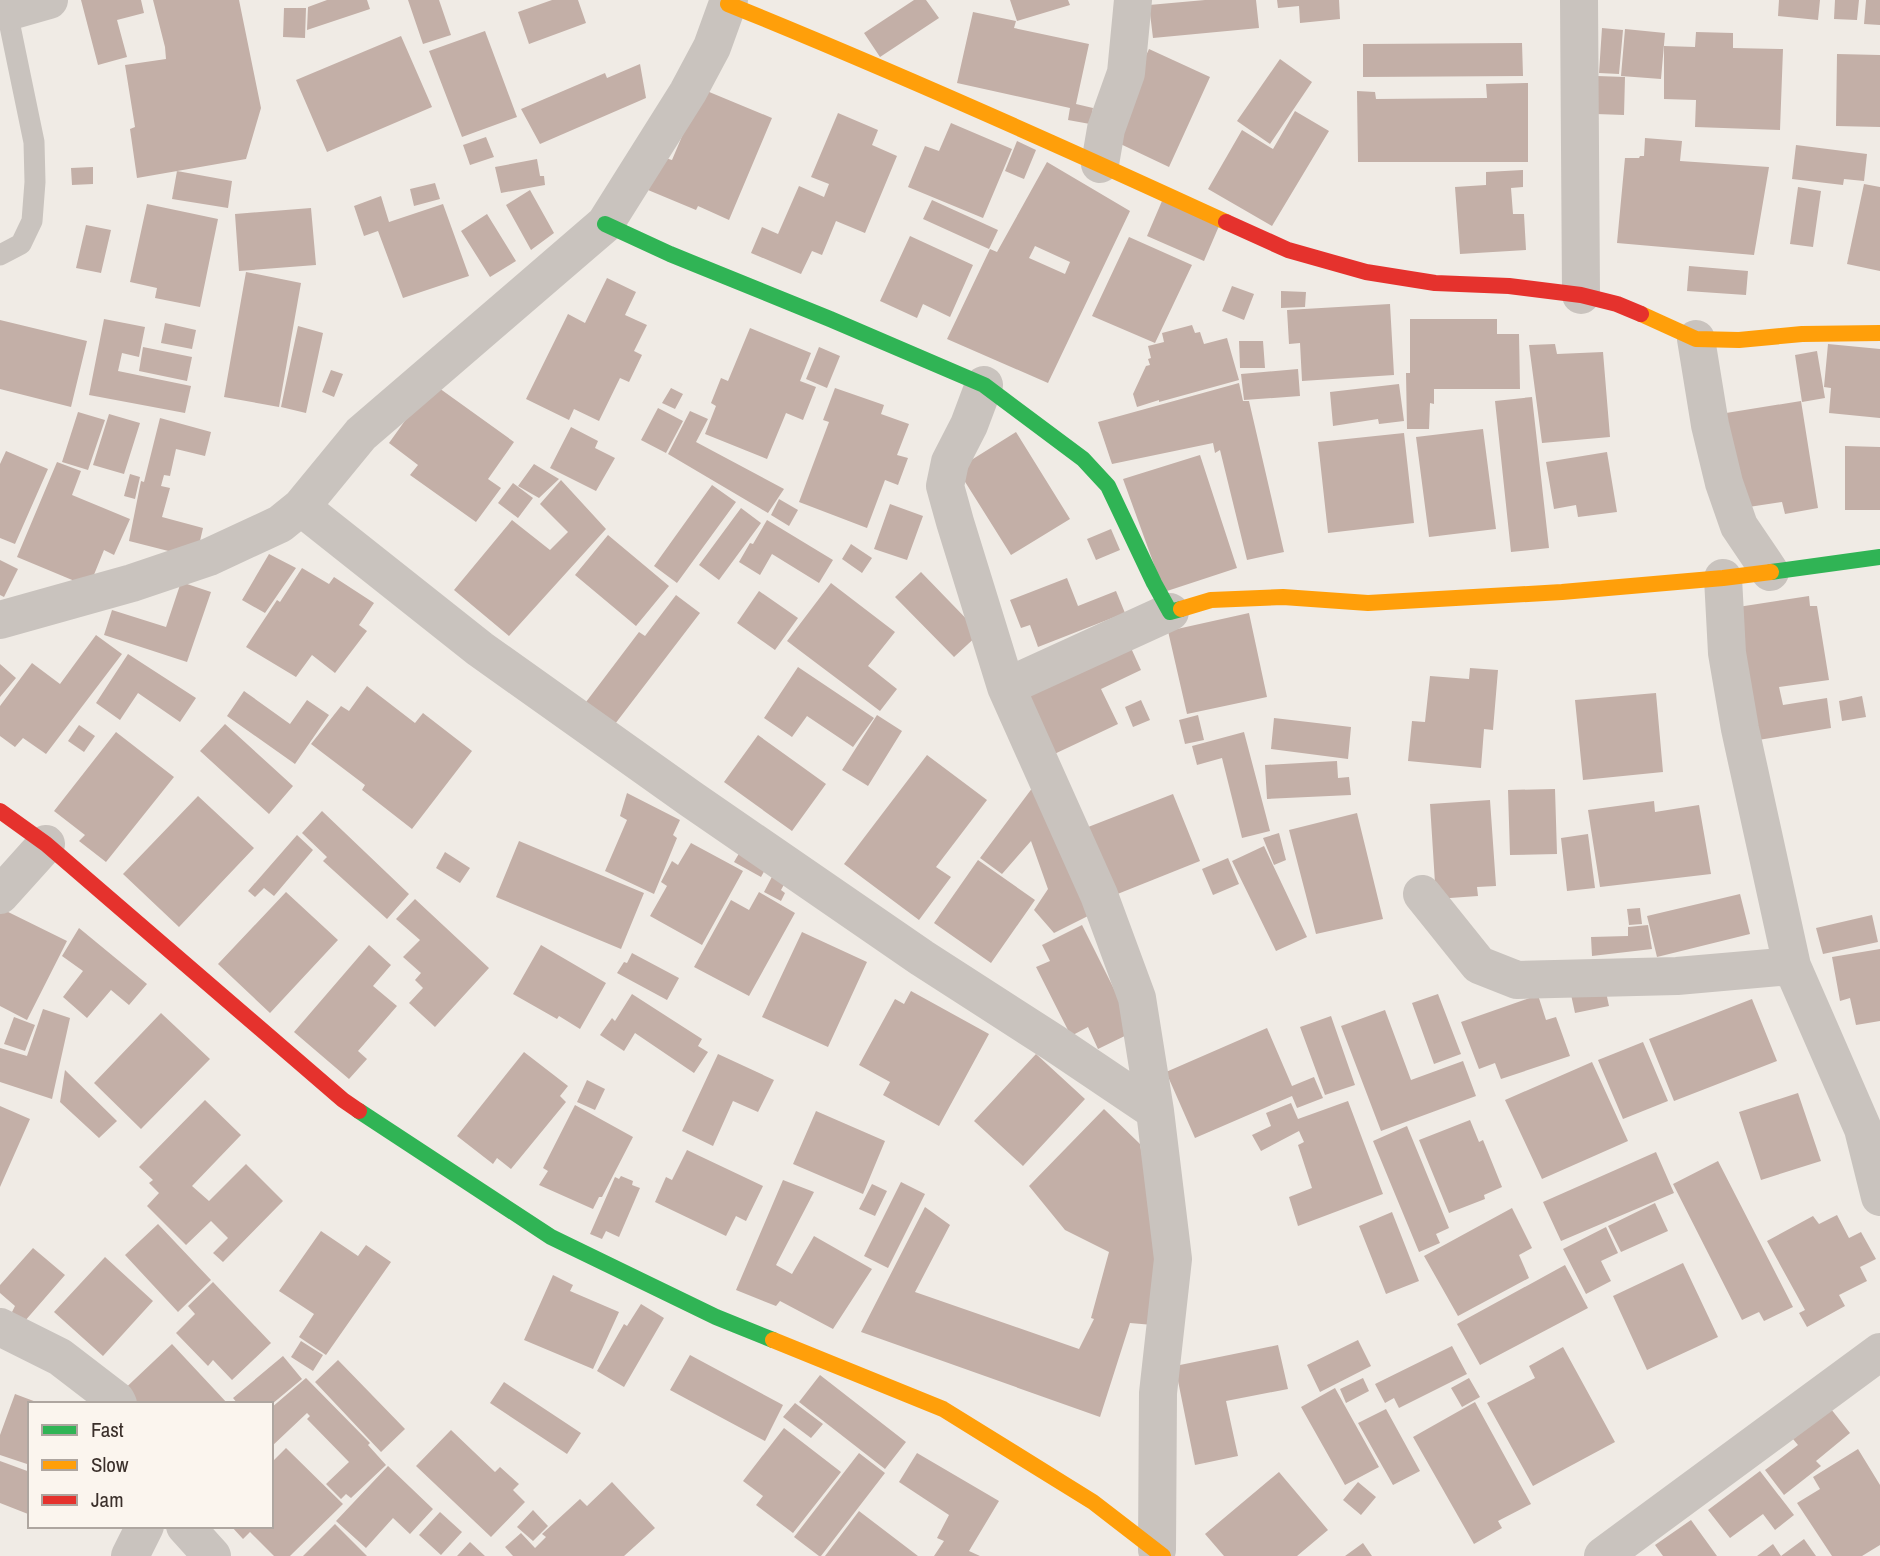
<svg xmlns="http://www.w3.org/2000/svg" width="1880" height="1556" viewBox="0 0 1880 1556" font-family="'Archivo Narrow',sans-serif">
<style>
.building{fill:#c3afa7;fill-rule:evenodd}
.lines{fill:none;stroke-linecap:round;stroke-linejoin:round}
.lane{stroke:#c9c3be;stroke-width:21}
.street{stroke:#c9c3be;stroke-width:38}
.fast{stroke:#30b455;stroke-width:16}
.slow{stroke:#ff9f0a;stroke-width:16}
.jam{stroke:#e5322d;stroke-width:16}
</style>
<rect width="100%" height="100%" fill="#f0ebe5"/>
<path class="building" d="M81 0H141L144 13 117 20 127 57 98 65Z
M153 0H239L261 108 246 159 137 178 130 129 135 127 125 65 166 59 165 47Z
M327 0H367L370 9 307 30 308 7Z
M408 0H439L451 35 423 44Z
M552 0H578L586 23 529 44 518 12Z
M914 0H926L939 18 880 57 864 33Z
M1010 0H1068L1070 5 1017 21Z
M1205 0H1256L1259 28 1153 38 1149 5Z
M1277 0H1339L1340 19 1300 23 1299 6 1278 8Z
M1779 0H1820L1818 20 1778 16Z
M1835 0H1859L1857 20 1834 19Z
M1866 0H1880V25L1864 24Z
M284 8H306L305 38 283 37Z
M973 12 1016 21 1014 28 1089 44 1076 104 1093 108 1090 124 1068 120 1070 108 957 83Z
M1602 28 1623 30 1619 74 1599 73Z
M1625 29 1665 33 1661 79 1621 76Z
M485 31 517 117 462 137 429 51Z
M1696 32 1733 33V48L1783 49 1780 130 1695 127 1696 100 1664 99V46L1695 47Z
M401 36 432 107 327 152 296 80Z
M1522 43 1523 76 1363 77V44Z
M1149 49 1210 77 1169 167 1112 140 1113 128Z
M1837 54 1880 55V127L1836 126Z
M1280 59 1312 82 1270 144 1237 121Z
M640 64 646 98 540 144 521 109 605 73 607 78Z
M1597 76 1625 77 1624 115 1596 114Z
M1528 83V162H1358L1357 91 1375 92 1376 99 1487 98 1486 84Z
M702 89 772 118 729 220 698 206 696 210 648 190 662 157 672 160Z
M1295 111 1329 131 1272 226 1208 189 1242 130 1273 149Z
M838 113 878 130 872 145 897 156 865 233 836 221 822 255 812 251 801 274 751 253 762 227 778 234 799 186 824 197 829 184 811 177Z
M951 123 1012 149 983 218 908 187 925 146 939 151Z
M486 137 494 157 470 165 463 145Z
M1645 138 1682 141 1680 161 1769 167 1754 255 1617 243 1625 158H1639L1640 156H1644Z
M1017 141 1036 150 1024 179 1005 171Z
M1796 145 1867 154 1864 181 1844 179 1843 185 1792 179Z
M537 159 540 176H544L545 185 501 193 495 167Z
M1047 162 1130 211 1048 383 947 339 990 249 997 252ZM1035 246 1070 262 1065 274 1029 258Z
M93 167V184L72 185 71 168Z
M1523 170V187L1511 188 1513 214H1524L1526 250 1460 254 1455 187 1486 185V172Z
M177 171 232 181 228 208 172 199Z
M435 183 440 199 414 206 410 189Z
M1864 184 1880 187V271L1847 264Z
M1798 187 1821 191 1813 247 1790 244Z
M530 190 554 233 531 250 506 205Z
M381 196 389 222 443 204 469 276 403 298 378 231 364 236 354 206Z
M932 200 998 230 989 249 923 219Z
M1162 201 1219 226 1204 261 1147 236Z
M147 204 218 219 200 307 155 298 157 288 130 282Z
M311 208 316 265 239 271 235 214Z
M487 214 516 261 490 277 461 231Z
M86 225 111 230 101 273 76 268Z
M910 236 973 265 950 317 923 304 917 318 880 301Z
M1129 237 1192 265 1155 343 1092 316Z
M1689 266 1748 271 1746 295 1687 291Z
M246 272 301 283 279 407 224 397Z
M607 278 636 292 625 315 647 325 634 351 642 355 629 382 620 378 599 421 574 409 569 420 526 399 568 314 585 323Z
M1232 286 1254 294 1244 320 1222 311Z
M1281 291 1306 292 1305 307 1281 308Z
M1390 304 1394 375 1302 381 1300 343 1289 344 1287 310Z
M104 319 145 327 139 357 122 353 118 371 191 386 185 413 89 395Z
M1410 319H1497V334H1519L1520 389H1434V404L1430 403 1429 429H1407L1406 373H1410Z
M0 320 87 341 71 407 0 389Z
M165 323 196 330 192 349 161 343Z
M1192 325 1195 333 1200 332 1204 344 1227 338 1239 380 1159 402V400L1137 407 1133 394 1146 366 1150 365 1148 359 1151 358 1148 346 1164 342 1162 333Z
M298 326 323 333 306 413 281 407Z
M750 328 811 353 800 381 816 387 803 420 786 413 767 459 705 434 716 406 711 403 721 378 728 381Z
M1239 341H1263L1265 368H1240Z
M1555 344 1557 354 1603 352 1610 437 1542 443 1529 345Z
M1828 344 1880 349V418L1829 413 1831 388 1824 387Z
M143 347 192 357 187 381 139 371Z
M819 347 840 356 827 388 806 379Z
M1817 351 1825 398 1802 402 1795 355Z
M1298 369 1300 396 1244 400 1241 374Z
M331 370 343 374 334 397 322 392Z
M432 383 514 442 488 479 501 488 476 522 410 475 418 465 389 443Z
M1239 383 1243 401H1249L1284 552 1247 560 1220 450 1215 453 1213 443 1112 464 1098 422Z
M1399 384 1404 421 1379 424 1378 419 1333 426 1330 392Z
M671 388 683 394 675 409 662 403Z
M835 388 884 405 881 414 909 424 897 455 908 458 898 485 885 480 867 528 799 502 829 422 823 420Z
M1532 397 1549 548 1511 552 1495 401Z
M1801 401 1818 508 1785 514 1782 502 1742 508 1726 413Z
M658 408 683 421 666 453 641 440Z
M690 411 708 419 696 442 784 489 768 513 668 454Z
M78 412 105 420 88 470 62 462Z
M109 414 140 423 124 474 93 465Z
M160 418 211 432 205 456 176 449 170 476 164 475 161 486 170 488 162 517 203 528 196 558 129 541 141 481 144 482Z
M571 427 598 441 595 448 615 458 596 491 550 468Z
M1483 429 1496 529 1429 537 1416 437Z
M1016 432 1070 519 1011 555 957 469Z
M1404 433 1414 523 1328 533 1318 442Z
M1845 446 1880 447V510H1845Z
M6 451 48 469 15 544 0 538V464Z
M1607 452 1617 512 1578 517 1576 505 1554 509 1546 462Z
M1200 455 1237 568 1164 592 1123 479Z
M57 462 81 471 72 495 130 519 114 555 104 550 89 587 17 557Z
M534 464 559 479 539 498 518 486Z
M130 474 140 477 135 499 124 496Z
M561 480 606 529 509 636 454 590 512 520 550 550 568 532 540 504Z
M513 483 533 498 518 518 498 503Z
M712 485 736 502 677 583 654 566Z
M779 499 798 510 789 526 771 515Z
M890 504 923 516 907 560 874 549Z
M741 508 761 523 719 580 699 565Z
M767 520 833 560 819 583 772 554 760 575 739 562 750 543 753 544Z
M1111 529 1120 550 1096 560 1087 539Z
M608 535 669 586 636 626 575 575Z
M851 544 872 558 862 573 842 559Z
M269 554 296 568 265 613 242 600Z
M0 560 18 569 4 597 0 595Z
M302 568 329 584 334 577 374 603 359 625 367 631 335 673 312 655 296 677 246 647 277 600 280 602Z
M921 572 980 633 954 657 895 597Z
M1067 578 1078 606 1116 591 1125 613 1038 647 1030 625 1021 628 1010 600Z
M181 582 211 592 187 662 104 635 112 610 166 627Z
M831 583 895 632 868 666 897 689 880 711 787 641Z
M759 591 798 618 775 650 737 623Z
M676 595 700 613 615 724 586 702 639 632 645 636Z
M1809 596 1810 606H1817L1829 680 1779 687 1783 705 1827 698 1831 728 1752 741 1738 607Z
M1249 613 1267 697 1187 714 1168 631Z
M96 635 122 654 46 754 23 738 15 747 0 736V706L32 663 60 684Z
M1131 648 1141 670 1101 689 1118 724 1048 757 1018 695Z
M128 654 196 698 180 722 138 693 120 720 96 703Z
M0 664 16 678 0 697Z
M798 667 874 718 853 747 807 716 792 737 764 718Z
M1470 668 1498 670 1493 730 1484 729 1481 768 1408 761 1412 721 1425 722 1430 676 1469 679Z
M367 686 415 723 423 713 472 751 412 829 362 790 365 785 311 744 341 706 349 711Z
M244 691 290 724 307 700 329 715 295 764 227 716Z
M1656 693 1663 772 1583 780 1575 700Z
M1862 696 1866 717 1842 721 1839 701Z
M1141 700 1150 720 1133 727 1125 707Z
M877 715 902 731 868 786 842 770Z
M1198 715 1204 740 1185 744 1179 720Z
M1274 718 1351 727 1348 759 1271 749Z
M225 724 293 786 269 814 200 751Z
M79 725 95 736 84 752 68 741Z
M116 732 174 777 106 862 79 841 85 835 54 811Z
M1244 732 1270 831 1242 838 1222 758 1197 765 1192 746Z
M758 735 826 784 792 831 724 782Z
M927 755 987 800 936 867 951 877 919 920 844 864Z
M1337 761 1338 778 1349 777 1351 795 1267 799 1265 765Z
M1036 783 1090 915 1054 933 1034 910 1048 889 1031 841 1002 874 980 858Z
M1555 789 1557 854 1510 855 1508 790Z
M627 793 680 820 673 835 677 838 654 894 605 871 627 820 620 816Z
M1173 794 1200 861 1110 897 1083 829Z
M198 796 254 848 179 927 123 874Z
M1490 800 1496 886 1477 887 1478 896 1436 899 1430 804Z
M1654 801 1655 812 1699 805 1711 874 1600 887 1588 810Z
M322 811 409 894 387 919 323 861 327 857 302 833Z
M1357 813 1383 919 1316 934 1289 830Z
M1279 833 1286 860 1274 865 1263 838Z
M1588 834 1595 888 1567 891 1561 838Z
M297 835 313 850 274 896 264 888 255 897 248 891Z
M519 841 644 893 621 949 496 897Z
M691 843 743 871 702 945 650 916 667 886 661 882 672 861 678 865Z
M1264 846 1307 937 1276 951 1232 861Z
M741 850 768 864 761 877 734 862Z
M445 852 470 868 460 883 436 868Z
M1228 858 1239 884 1213 895 1202 869Z
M978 860 1035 900 991 963 934 923Z
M774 873 787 879 781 890 785 893 781 901 764 892Z
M286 892 338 940 270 1013 218 964Z
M759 892 795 913 749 996 694 967 731 900 749 910Z
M1740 894 1750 934 1657 957 1647 916Z
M415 899 489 968 435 1027 409 1003 423 988 415 980 421 973 403 957 420 940 396 919Z
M0 908 67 941 27 1020 0 1006Z
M1640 908 1642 924 1629 925 1627 909Z
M1872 915 1878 942 1823 954 1816 928Z
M1082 925 1135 1031 1098 1049 1088 1027 1071 1036 1036 967 1050 961 1042 945Z
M1648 925 1652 949 1592 956 1591 937 1628 936V927Z
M79 928 147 984 129 1005 111 990 87 1018 63 997 83 971 62 956Z
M802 932 867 962 828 1047 762 1017Z
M369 945 391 965 373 986 397 1006 358 1051 367 1059 349 1079 294 1032Z
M541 945 606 983 580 1029 559 1016 557 1019 513 994Z
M1880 949V1021L1856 1025 1850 998 1840 1001 1832 957Z
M632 953 679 978 667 1000 617 973 624 962 627 963Z
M1604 983 1609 1006 1575 1013 1570 990Z
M911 991 989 1034 939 1126 883 1095 890 1082 859 1065 895 999 904 1004Z
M632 994 702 1039 698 1046 708 1052 694 1073 635 1033 624 1051 600 1035 612 1018 615 1021Z
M1438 994 1461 1054 1434 1064 1412 1003Z
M1538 995 1546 1020 1556 1017 1570 1056 1501 1079 1495 1063 1479 1069 1461 1022Z
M1752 999 1777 1061 1674 1101 1649 1039Z
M43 1009 70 1018 52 1099 0 1082V1048L27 1056Z
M1385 1010 1411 1080 1463 1061 1476 1096 1381 1131 1341 1026Z
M161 1013 210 1059 141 1129 94 1083Z
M1331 1016 1355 1085 1325 1095 1300 1027Z
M14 1017 35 1025 25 1051 4 1044Z
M1267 1028 1292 1086 1314 1077 1323 1098 1297 1108 1292 1096 1195 1138 1166 1072Z
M1643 1042 1668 1101 1623 1119 1598 1060Z
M524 1052 568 1086 560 1096 566 1102 511 1169 497 1158 493 1164 457 1136Z
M718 1054 774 1080 758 1112 733 1101 713 1146 682 1131Z
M1036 1054 1085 1099 1023 1166 974 1121Z
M1592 1062 1628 1141 1542 1179 1505 1100Z
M65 1070 117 1121 99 1138 60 1102Z
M587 1080 605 1089 595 1110 577 1102Z
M1798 1093 1821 1161 1761 1180 1739 1112Z
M205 1100 241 1135 192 1186 209 1201 246 1164 283 1201 223 1262 213 1253 228 1238 211 1221 186 1245 147 1206 159 1193 149 1183 153 1180 139 1167Z
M1348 1101 1383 1194 1298 1226 1289 1197 1312 1188 1298 1145 1304 1142 1299 1131 1261 1151 1252 1135 1271 1126 1266 1113 1291 1103 1298 1119Z
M575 1105 633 1137 602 1197H599L593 1209 539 1185 548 1171 543 1168Z
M0 1106 30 1119 0 1187Z
M1104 1109 1140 1144 1154 1222 1160 1289 1153 1325 1130 1323 1100 1417 861 1332 925 1207 950 1225 915 1292 1079 1349 1094 1319 1091 1318 1109 1252 1065 1230 1029 1186Z
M816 1111 885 1141 863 1194 793 1164Z
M1470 1120 1479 1142 1483 1140 1502 1187 1484 1195 1485 1199 1449 1213 1419 1140Z
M1407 1126 1449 1228 1436 1234 1440 1243 1419 1252 1373 1141Z
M687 1150 763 1186 746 1221 736 1216 726 1236 655 1202 666 1177 672 1180Z
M1656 1152 1674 1193 1561 1241 1543 1202Z
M1718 1161 1793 1307 1764 1321 1759 1312 1742 1320 1673 1184Z
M621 1176 633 1181 632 1185 640 1188 619 1237 606 1231 602 1239 590 1234 615 1177 619 1179Z
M783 1180 814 1192 776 1265 792 1274 814 1236 872 1269 833 1329 780 1301 776 1306 736 1290Z
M901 1182 925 1194 888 1268 864 1256Z
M872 1184 887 1191 875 1216 859 1209Z
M1655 1203 1668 1231 1621 1252 1608 1226Z
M1512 1208 1532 1248 1519 1255 1529 1278 1458 1316 1424 1256Z
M1392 1212 1419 1281 1386 1294 1359 1226Z
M1837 1215 1849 1238 1861 1232 1876 1259 1860 1267 1867 1281 1839 1295 1845 1306 1807 1327 1799 1313 1805 1310 1767 1241 1813 1216 1819 1224Z
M158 1224 211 1280 178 1312 125 1255Z
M1606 1227 1618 1253 1601 1261 1611 1281 1586 1294 1563 1249Z
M321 1231 358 1256 366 1245 391 1262 326 1355 299 1337 314 1314 279 1291Z
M33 1248 65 1275 24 1322 12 1312 15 1306 0 1293V1285Z
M105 1257 153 1301 103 1356 54 1312Z
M1683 1263 1718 1337 1647 1370 1613 1296Z
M1565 1265 1588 1308 1480 1365 1457 1324Z
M553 1275 573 1285 570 1291 619 1312 593 1369 524 1340Z
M213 1282 271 1343 232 1380 213 1360 208 1366 176 1333 195 1314 188 1306Z
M641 1304 664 1318 624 1387 597 1371 624 1324 627 1326Z
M1358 1340 1371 1366 1320 1392 1307 1365Z
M301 1341 323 1355 313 1371 291 1357Z
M172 1344 228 1404H122L116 1397Z
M1278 1345 1288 1389 1226 1401 1238 1456 1195 1465 1175 1366Z
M1452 1346 1467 1374 1399 1408 1394 1398 1385 1403 1375 1384Z
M1563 1347 1615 1442 1533 1486 1487 1403 1535 1378 1529 1366Z
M690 1355 783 1405 765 1441 670 1390Z
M283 1356 302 1379 272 1404H238L233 1398Z
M338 1360 405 1429 381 1452 315 1382Z
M820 1375 906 1442 885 1469 799 1402Z
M306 1378 370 1443 368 1445 386 1465 351 1498 346 1494 341 1499 326 1484 349 1462 307 1419 310 1416 307 1413 271 1447V1408Z
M1363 1378 1369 1391 1346 1403 1340 1389Z
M1469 1378 1480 1397 1462 1407 1451 1388Z
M504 1382 581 1433 567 1454 490 1403Z
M1335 1388 1379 1467 1345 1485 1301 1407Z
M15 1394 39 1403 30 1404V1465L0 1455V1435Z
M1475 1402 1531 1504 1498 1521 1502 1528 1474 1544 1413 1437Z
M795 1403 823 1424 811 1438 783 1417Z
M1386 1409 1420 1471 1393 1485 1358 1423Z
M1831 1409 1850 1433 1816 1461 1821 1466 1784 1495 1765 1470 1798 1445 1793 1439Z
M784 1428 841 1472 793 1533 756 1505 763 1496 743 1481Z
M451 1430 495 1472 500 1467 519 1484 513 1490 525 1502 491 1537 416 1466Z
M286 1448 343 1504 290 1556H274L250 1532 243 1539 231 1526H271V1463Z
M1858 1449 1880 1485V1545L1862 1556H1832L1797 1503 1820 1489 1813 1477Z
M859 1453 885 1473 821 1556H819L794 1537Z
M917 1453 999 1501 969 1551 980 1556H934L944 1541 937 1538 949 1515 899 1482Z
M0 1461 30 1472 28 1514 0 1503Z
M388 1466 433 1509 410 1534 393 1518 366 1548 336 1521Z
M1760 1471 1794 1515 1775 1530 1763 1514 1730 1538 1708 1510Z
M1279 1472 1328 1530 1297 1556H1224L1205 1534Z
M612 1482 655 1528 624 1556H513L505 1547 521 1533 535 1548 546 1537 542 1534 580 1499 587 1506Z
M1358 1482 1376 1497 1361 1515 1343 1500Z
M533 1510 548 1526 533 1541 517 1527Z
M859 1511 918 1556H825Z
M440 1512 462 1532 441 1555 419 1535Z
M1691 1520 1717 1556H1663L1655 1545Z
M335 1524 367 1556H303Z
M1804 1539 1816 1556H1757L1773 1544 1781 1556Z
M470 1542 485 1556H457Z
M1363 1543 1372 1556H1345Z"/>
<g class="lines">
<path class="lane" d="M0 255 21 244 32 221 35 182 34 142 5 2"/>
<path class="street" d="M1579 0 1581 295
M7 12 49 0
M1100 164 1106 129 1126 73 1133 0
M1696 339 1710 425 1724 483 1739 526 1770 572
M984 385 969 425 950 462 945 486 955 522 1006 687 1099 895 1137 998 1155 1111 1173 1259 1158 1393 1157 1550
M301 507 480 649 691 799 922 958 1054 1043 1155 1111
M1723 578 1727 653 1740 729 1792 966 1863 1129 1880 1197
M0 620 132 583 209 557 280 524 301 507 361 434 605 224 688 92 712 47 729 0
M1006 687 1170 612
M1422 894 1479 965 1517 980 1677 976 1792 966
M0 895 46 844
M0 1327 60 1357 116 1400 118 1404
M185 1526 212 1556
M130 1556 145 1526
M1603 1556 1880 1352"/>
<path class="fast" d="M605 224 670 254 830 319 984 385 1083 459 1108 486 1154 583 1170 612 1181 609
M1771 572 1880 557
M359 1111 551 1237 716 1317 773 1340"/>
<path class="slow" d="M728 4C896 72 1061 146 1226 222
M1641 314 1696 339 1739 340 1802 334 1880 333
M1181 609 1211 600 1283 597 1368 603 1562 592 1723 578 1771 572
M773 1340 943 1409 1093 1502 1163 1556"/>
<path class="jam" d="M1226 222 1288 250 1366 272 1435 283 1509 286 1581 295 1617 304 1641 314
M0 811 46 844 343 1100 359 1111"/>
</g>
<rect x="28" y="1402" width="245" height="126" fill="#fbf5ee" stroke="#aea6a0" stroke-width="2"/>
<rect x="42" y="1425" width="35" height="10" fill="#30b455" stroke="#aea6a0" stroke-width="2"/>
<text x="91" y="1437" font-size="21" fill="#3b302b">Fast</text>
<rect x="42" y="1460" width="35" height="10" fill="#ff9f0a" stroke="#aea6a0" stroke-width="2"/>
<text x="91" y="1472" font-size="21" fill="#3b302b">Slow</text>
<rect x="42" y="1495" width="35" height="10" fill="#e5322d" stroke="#aea6a0" stroke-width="2"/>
<text x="91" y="1507" font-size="21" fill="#3b302b">Jam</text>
</svg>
